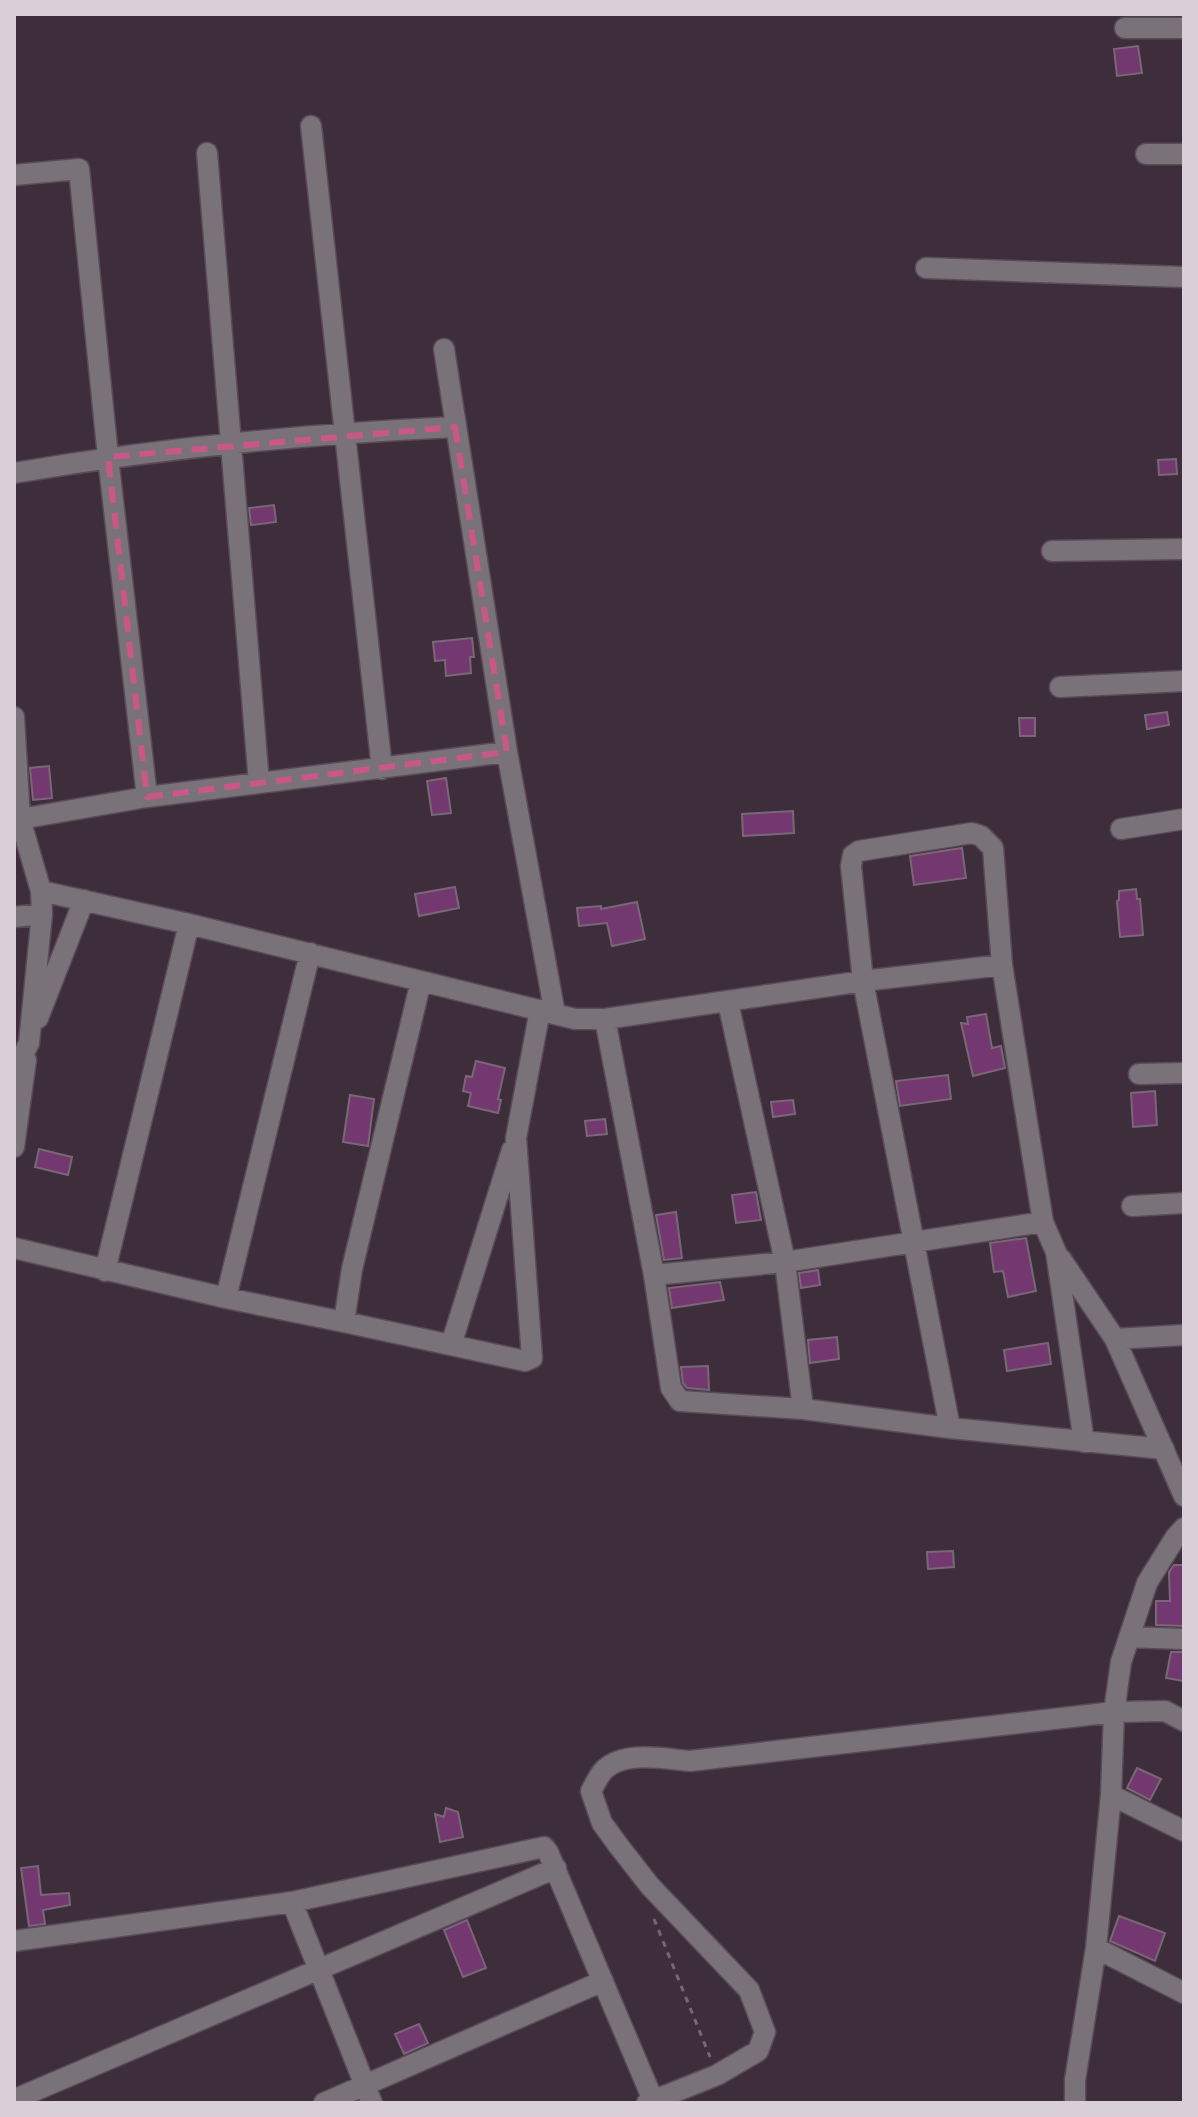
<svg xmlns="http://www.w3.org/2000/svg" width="1198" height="2117" viewBox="0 0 1198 2117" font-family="'Times New Roman',serif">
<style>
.building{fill:#73386f;stroke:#796776;stroke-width:2}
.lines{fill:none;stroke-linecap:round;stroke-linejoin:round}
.minor-casing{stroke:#5a4b58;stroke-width:23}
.path{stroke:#756774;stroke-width:3;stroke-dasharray:6 6;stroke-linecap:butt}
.minor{stroke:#7a7279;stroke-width:20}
.marked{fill:none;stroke:#ca5887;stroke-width:6;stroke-dasharray:16 10;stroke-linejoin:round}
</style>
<rect width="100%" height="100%" fill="#3e2e3c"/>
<path class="building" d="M1138 46 1142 73 1117 76 1114 49Z
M1176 459 1177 474 1159 475 1158 460Z
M274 505 276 522 251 525 249 508Z
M472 638 474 657H470L471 673 446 676 445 660 435 661 433 642Z
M1167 712 1169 725 1147 729 1145 715Z
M1019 718H1035V736H1020Z
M49 766 52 798 33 800 30 768Z
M446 778 451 813 432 815 427 781Z
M793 811 794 833 743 836 742 814Z
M962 848 966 878 914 885 910 856Z
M455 887 459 908 419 916 415 894Z
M1136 889 1137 899H1140L1143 935 1120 937 1117 901 1119 900V891Z
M637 902 645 939 612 946 607 923 579 926 577 908 601 906V909Z
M986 1014 992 1048 1001 1046 1005 1068 973 1076 961 1023 968 1024 967 1017Z
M476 1061 505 1068 498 1099 501 1100 498 1113 468 1106 471 1093 463 1091 466 1076 472 1077Z
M948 1075 951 1099 900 1106 896 1081Z
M1155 1091 1157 1125 1133 1127 1131 1093Z
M350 1095 374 1099 368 1146 343 1142Z
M793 1100 795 1114 773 1117 771 1102Z
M605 1119 607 1134 587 1136 585 1121Z
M39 1149 72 1157 68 1175 35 1167Z
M756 1192 761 1220 736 1223 732 1195Z
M676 1212 682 1258 664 1260 656 1215Z
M1026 1238 1036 1291 1008 1297 1003 1271 994 1272 990 1243Z
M818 1270 820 1285 801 1288 799 1273Z
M720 1282 724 1300 672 1308 669 1288Z
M837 1337 839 1359 810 1363 808 1340Z
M1048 1343 1051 1364 1007 1371 1004 1350Z
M708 1366 709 1390 687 1388 683 1383 681 1367Z
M953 1551 954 1567 928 1569 927 1552Z
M1174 1565H1184V1626L1156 1625V1601H1170L1169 1572Z
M1171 1652H1184V1681L1166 1678Z
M1137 1768 1161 1779 1150 1800 1127 1788Z
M446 1808 458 1812 463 1837 440 1842 435 1814 444 1817Z
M38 1866 41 1895 69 1893 70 1905 43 1910 45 1924 29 1926 21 1868Z
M1119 1916 1165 1933 1155 1961 1110 1941Z
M467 1920 486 1968 463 1977 444 1930Z
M419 2024 428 2043 404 2054 395 2034Z"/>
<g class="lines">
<g class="minor-casing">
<path id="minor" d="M1125 28H1184
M311 126 382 769
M207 153 259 783
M1146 154H1184
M14 175 79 169 108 457 147 797
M926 268 1184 277
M444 349 507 752 555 1014
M14 473C160 448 306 434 455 427
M1052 551 1184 549
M1060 687 1184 681
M14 717 20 819 41 891 42 914 29 1043 14 1074
M20 819 147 797 507 752
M1121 829 1184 819
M41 891 189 924 575 1019H605L863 981 1002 965
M14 917 42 914
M728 1002 785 1262 803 1409
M38 1018 84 900
M605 1019 654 1275 671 1388 680 1401 803 1409 950 1428 1164 1449
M1139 1074 1184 1073
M14 1147 26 1060
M1132 1206 1184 1203
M14 1248 226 1298 344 1322 352 1269 421 981
M1061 1259 1115 1339 1184 1496
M105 1271 189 924
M654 1275 785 1262 1043 1222
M226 1298 310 953
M344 1322 525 1361 532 1358 516 1138 540 1010
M1115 1339 1184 1335
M451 1345 512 1150
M950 1428 863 981 851 866 853 855 859 851 972 833 981 836 993 848 1002 965 1043 1222 1056 1252 1084 1442
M1129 1637 1184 1639
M1111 1795 1184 1831
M292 1902 372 2103
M14 1941 292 1902 544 1847 548 1852 653 2100
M1096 1948 1184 1993
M17 2103 20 2097 556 1868
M324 2103 603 1981
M647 2103 717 2075 758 2051 765 2032 749 1990 650 1886 618 1845 602 1823 591 1791C595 1784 599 1775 604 1770 624 1750 665 1759 690 1761L1114 1712 1165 1711 1184 1721
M1075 2103V2080L1096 1948 1111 1795 1114 1712 1121 1662 1147 1583 1175 1538 1184 1528"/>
</g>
<path class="path" d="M654 1919 710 2057"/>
<use href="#minor" class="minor"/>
</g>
<path class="marked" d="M455 427 507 752 147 797 108 457Z"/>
<rect width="1198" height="2117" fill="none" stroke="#d9cfd8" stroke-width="32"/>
</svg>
